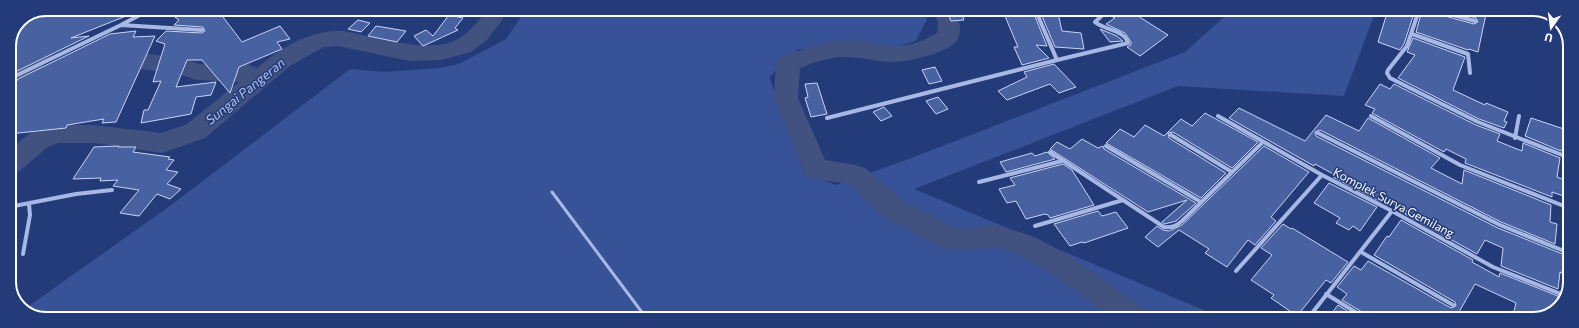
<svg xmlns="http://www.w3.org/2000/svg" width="1579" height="328" viewBox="0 0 1579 328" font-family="Commissioner,sans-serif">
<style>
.green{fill:#375297}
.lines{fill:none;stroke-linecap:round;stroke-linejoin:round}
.river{fill:#415180;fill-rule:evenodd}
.building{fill:#4861a1;stroke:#c9d5f4}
.service{stroke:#a7b8e4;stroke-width:3}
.minor{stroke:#a7b8e4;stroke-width:4}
.labels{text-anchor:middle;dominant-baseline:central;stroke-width:3;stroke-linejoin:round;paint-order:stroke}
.street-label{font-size:12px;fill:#fff;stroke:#243b7a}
.water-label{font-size:13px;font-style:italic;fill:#b2c2ec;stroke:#243b7a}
.rim{fill:none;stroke:#fff;stroke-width:2}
</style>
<rect width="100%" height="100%" fill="#243b7a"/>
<path class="green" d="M524 9H926L927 19 916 41 893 48 798 49 769 77 804 172 836 185 906 160 1185 52 1232 10H1376L1344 96 1178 86 914 189 1225 319 39 318 23 310 170 206 350 69 385 72 438 68 459 64 506 39 519 20Z"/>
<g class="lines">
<path class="river" d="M480 9H502L503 19 487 40 471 52 441 60 409 61 338 46 324 47 290 66 205 138 162 153 94 143H58L48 147 18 172 9 175V150L30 133 58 125H94L161 133 187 124 239 82 197 80 178 74 117 66 109 68 101 66 97 60 101 54 117 50 181 58 199 64 241 66 248 64 257 68C280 49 306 32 336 31 345 30 356 34 366 36 391 41 432 52 456 40 466 35 473 27 481 18Z
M933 9H955C958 18 962 27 959 36 956 52 907 62 893 62 876 62 859 56 841 57 827 58 813 63 800 68L798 98 825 160 856 165 865 168 903 201 952 227 968 228 998 225 1037 238 1071 257 1147 310 1151 319H1113L1051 273 1017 254 998 247 968 250 948 249 938 246 883 217 849 184 815 179 806 176 774 98 776 63 780 57C800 51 820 42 842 41 881 39 897 57 937 33L938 23Z
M56 30 64 33 67 38 42 67 41 72 58 68 66 70 70 76 66 82C49 87 28 96 16 76L19 64 23 58 48 33Z"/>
</g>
<path class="building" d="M46 9H140L141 10 71 38 89 36 13 73 9 69V45L20 20Z
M163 9H217L242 42 280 26 290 39 277 42 282 49 239 67 230 93 202 60H187L176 87 216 82 211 95 196 97 191 114 141 123 144 110H148L161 81 153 82 165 44 156 41 166 31 202 33 205 31 203 27 174 25 179 20Z
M946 9H960L964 20 951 21Z
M1002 9H1032L1047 46 1036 45 1049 58 1022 65 1014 47H1018Z
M1039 9H1057L1062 31 1081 33 1084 49 1055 47Z
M1120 9H1127L1168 35 1140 56 1127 47 1131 45V42L1125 33 1106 24 1115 18 1111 16Z
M1388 10H1415L1404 44 1400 50 1378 42Z
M1422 10H1432L1434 13 1474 24 1478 22 1476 18 1447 10H1473L1486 14 1478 52 1469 49 1468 50 1416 32Z
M449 15 463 18 455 28 458 30 423 46 414 36 426 30 433 36Z
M358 20 370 23 361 32 348 29Z
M376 26 406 31 397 42 368 36Z
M1100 29 1117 36 1123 41 1110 42Z
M136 31 133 37 155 36 116 122 102 123 104 119 67 125 66 128 9 134V94L18 79 110 34Z
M1413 38 1465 57 1453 90 1485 105 1486 103 1508 112 1504 121 1507 122 1504 128 1479 119 1398 78 1415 55 1407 52Z
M1054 64 1076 87 1059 93 1050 84 1007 100 998 91 1027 77 1024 72Z
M935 67 942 81 929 84 922 70Z
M817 83 827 114 811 117 805 98 808 97 805 84Z
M1380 84 1390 89 1394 84 1476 125 1500 134 1497 141 1522 151 1523 143 1560 158 1557 177 1570 182 1569 198 1552 192V197L1465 163 1466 159 1446 149 1444 152 1372 113 1375 109 1365 105Z
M938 97 948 109 936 114 926 101Z
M884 107 892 116 881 121 873 112Z
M1239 108 1305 141 1326 115 1359 131 1368 118 1440 158 1431 168 1462 184 1464 170 1551 205 1550 222 1557 224 1555 244 1501 222 1320 130 1315 132 1316 136 1498 228 1565 255 1562 273 1560 272 1558 289 1501 266 1503 248 1485 240 1477 254 1405 214 1407 211 1385 199 1381 202 1333 177 1335 175 1315 164 1314 166 1229 118Z
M1205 113 1258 142 1232 168 1173 132 1168 133 1169 138 1226 173 1201 198 1106 143 1120 129 1134 137 1145 125 1164 136 1181 119 1192 126Z
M1531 118 1570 131V152L1561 150V151L1525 136Z
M1082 139 1098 148 1103 146 1104 149 1196 203 1176 221 1165 224 1162 222 1187 200 1148 212 1050 149 1057 142 1070 149Z
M119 146 118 147H136L133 152 170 157 168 159 174 160 166 170 178 172 167 184 181 189 170 199 157 194 139 216 120 213 139 190 113 186 118 180 100 181 101 178 73 179 94 147Z
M1264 146 1309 172 1271 217 1276 221 1255 245 1248 240 1227 267 1205 253 1209 249 1179 230 1158 247 1145 237 1157 226 1163 230 1169 231 1182 225Z
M1047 152 1055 159 1006 172 1000 162 1032 153 1035 156Z
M1063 164 1072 170 1094 205 1050 218 1048 215 1045 214 1026 219 1016 201 1007 203 999 189 1015 185 1010 178Z
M1329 183 1377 207 1360 231 1353 226 1349 230 1336 223 1340 218 1314 203Z
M1098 211 1102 216 1116 212 1128 228 1084 243 1082 242 1070 246 1054 224Z
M1401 220 1473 260 1472 262 1499 277 1500 273 1558 296 1557 301 1561 303 1557 310 1534 319H1512L1516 303 1475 284 1455 319H1370L1369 316 1342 300 1347 294 1337 287 1354 266 1361 270 1368 261 1451 308 1456 306 1455 302 1374 255 1387 236 1389 237Z
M1283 224 1291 229 1292 228 1348 262 1331 283 1326 280 1297 316 1271 298 1274 295 1251 280 1272 255 1261 248Z
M1338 305 1360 319H1327Z"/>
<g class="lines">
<path class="service" d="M552 192 647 319"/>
<path class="minor" d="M1419 10 1407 46 1388 70 1387 73 1390 78 1478 122 1570 158
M1435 10 1475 21
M121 25 151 9
M1412 34 1468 54 1470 73
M1057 60 1128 43C1125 30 1104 30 1095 22L1109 9
M9 79 121 25 202 30
M1218 116 1322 175 1392 211 1493 267 1566 296
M1371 116 1460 165 1569 208
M827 118 1057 60 1035 9
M1318 133 1500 225 1569 253
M1171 135 1232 172
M1515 138 1519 116
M1106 146 1201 202
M1050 152 1164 227C1172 228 1176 226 1182 221L1263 142
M979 182 1062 161
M9 207 76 194 112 190
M1035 226 1123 200
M1361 252 1453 305
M23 254 30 215 29 204
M1236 271 1322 175
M1326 294 1367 319
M1565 296 1569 277
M1309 317 1392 211"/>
</g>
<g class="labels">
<g class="street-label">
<text transform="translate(1394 202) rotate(28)">Komplek Surya Gemilang</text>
</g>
<g class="water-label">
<text transform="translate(245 91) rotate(-39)">Sungai Pangeran</text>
</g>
</g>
<path d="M0 0H1579V328H0ZM46 16H1533A30 30 0 0 1 1563 46V282A30 30 0 0 1 1533 312H46A30 30 0 0 1 16 282V46A30 30 0 0 1 46 16Z" fill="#243b7a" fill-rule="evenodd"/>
<path class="rim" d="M46 16H1533A30 30 0 0 1 1563 46V282A30 30 0 0 1 1533 312H46A30 30 0 0 1 16 282V46A30 30 0 0 1 46 16Z"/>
<g transform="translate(1551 28) rotate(194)" stroke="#243b7a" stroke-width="3" paint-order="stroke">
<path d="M0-3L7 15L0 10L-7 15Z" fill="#ffffff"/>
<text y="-6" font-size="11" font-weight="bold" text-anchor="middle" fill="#ffffff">U</text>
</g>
</svg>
